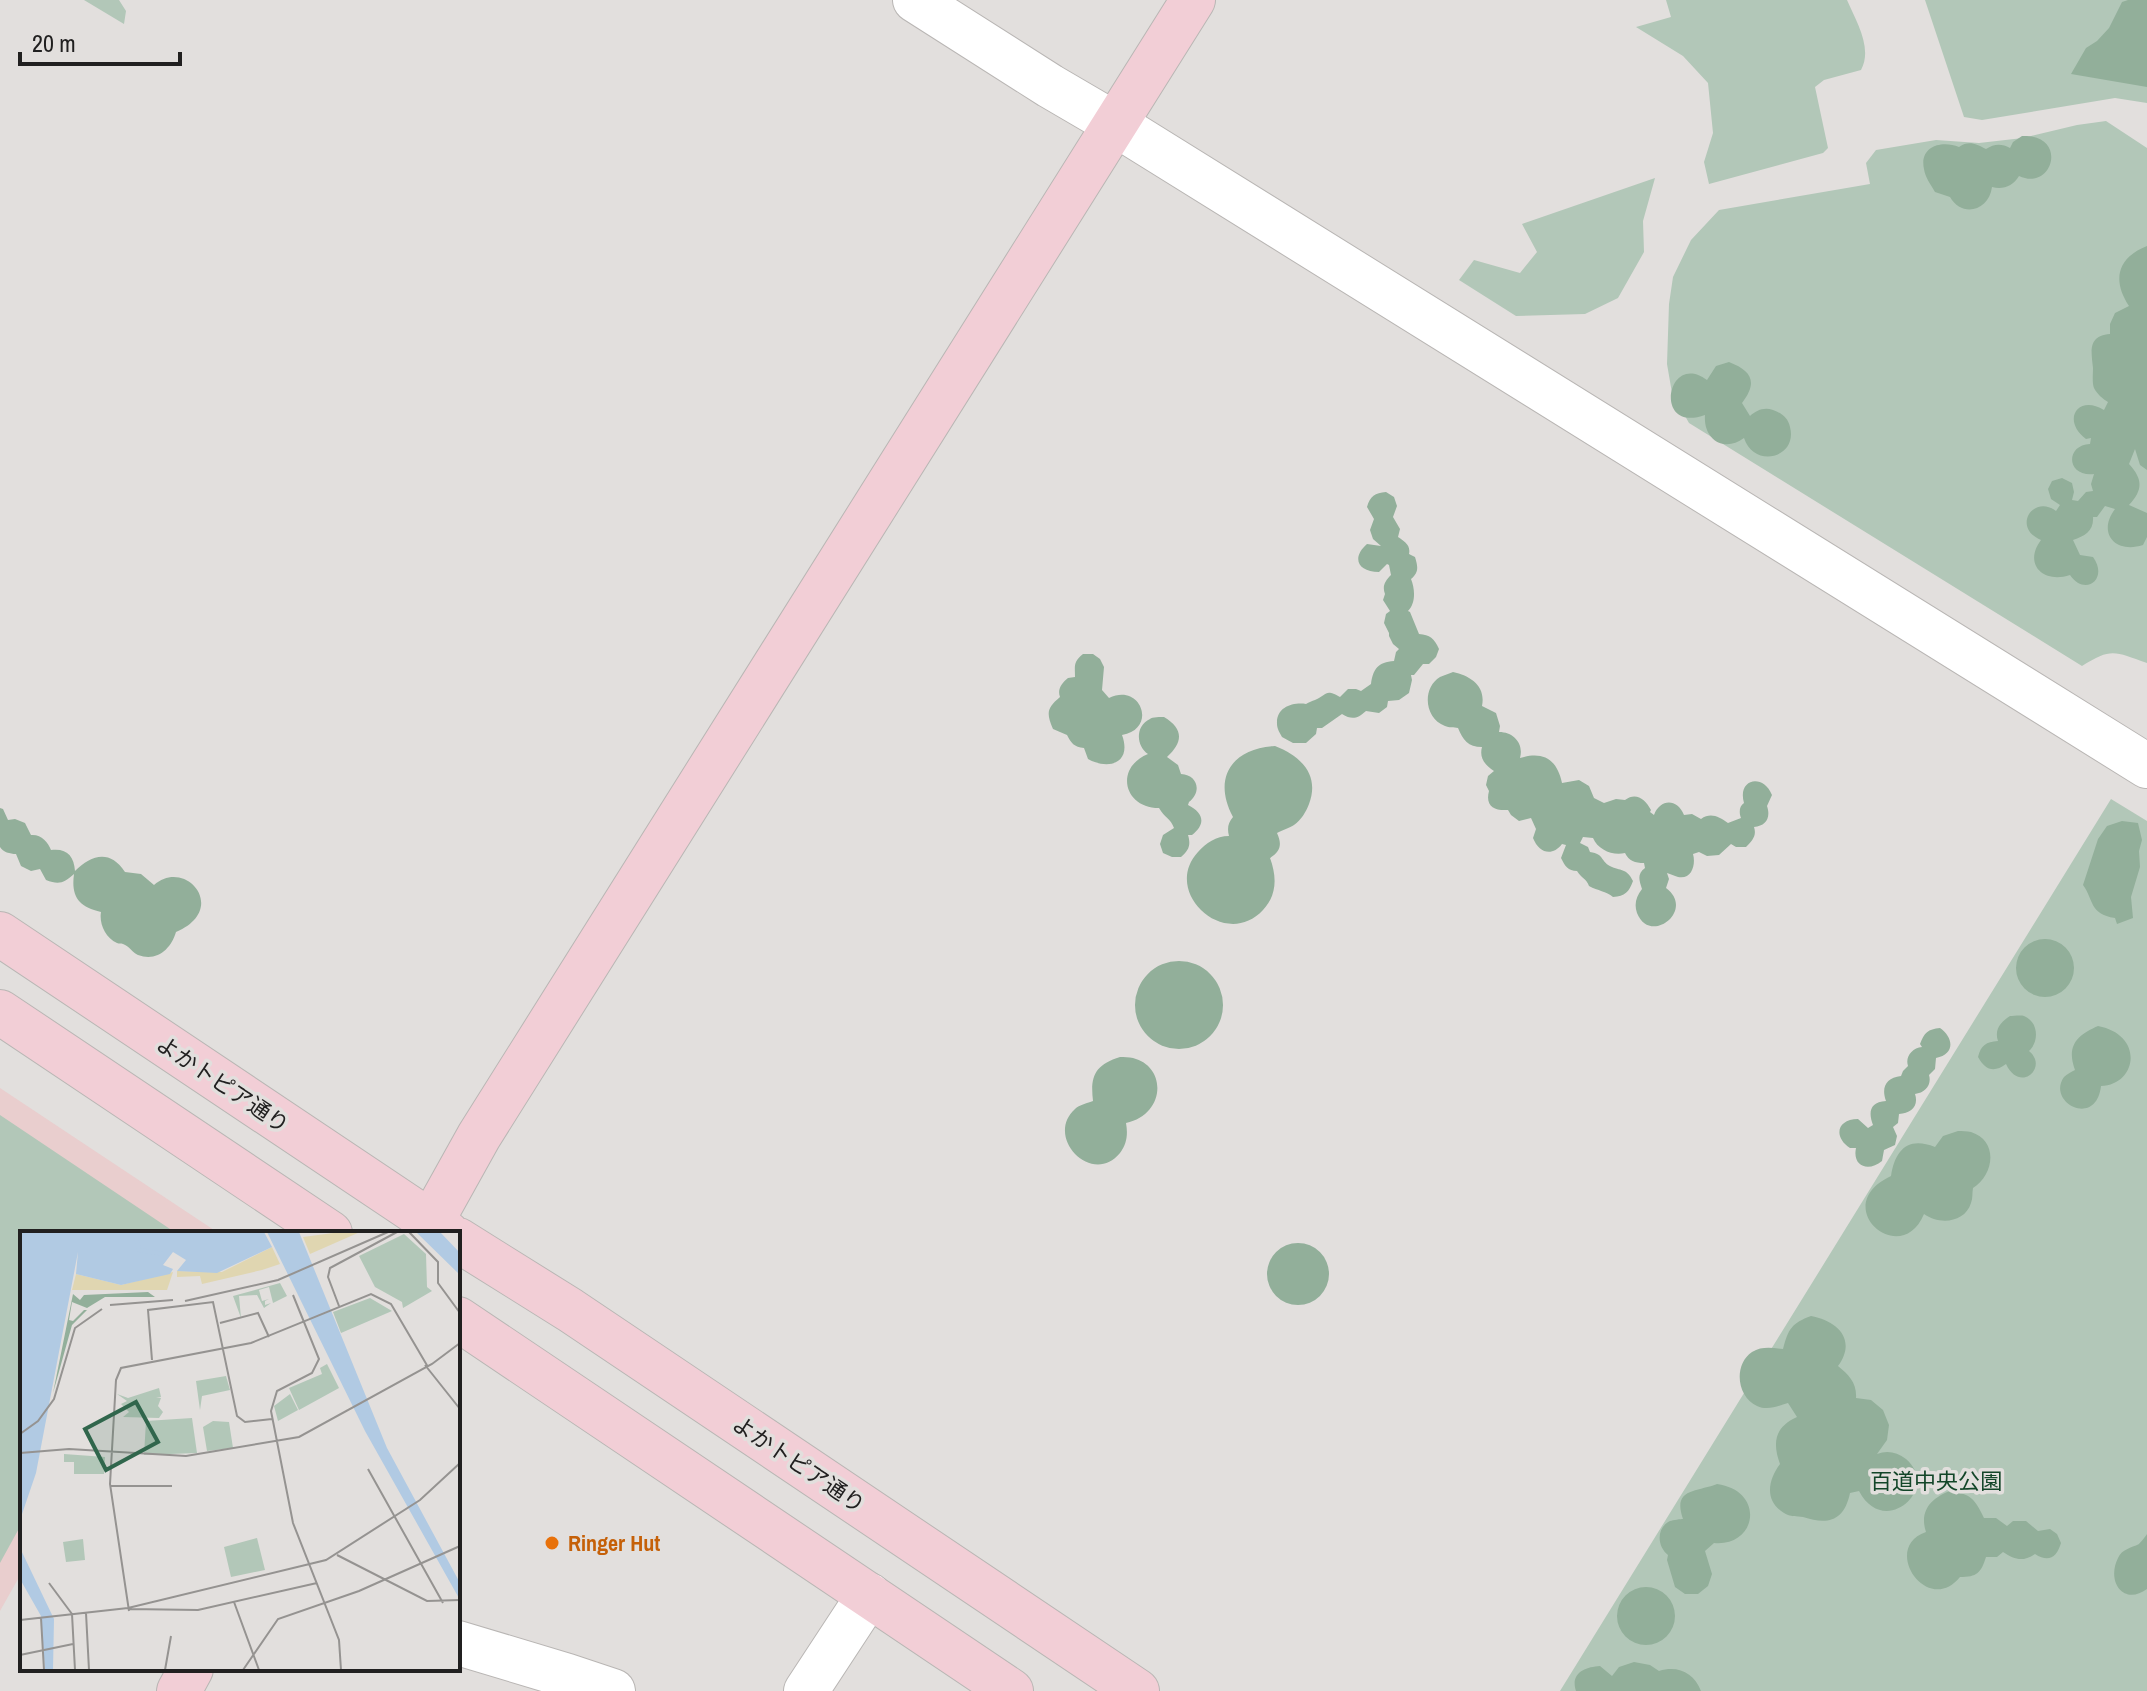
<svg xmlns="http://www.w3.org/2000/svg" width="2147" height="1691" viewBox="0 0 2147 1691" font-family="'Archivo Narrow','Noto Sans JP',sans-serif">
<style>
.education{fill:#e9cece}
.green{fill:#b2c7b8}
.forest{fill:#92af9a}
.lines{fill:none;stroke-linecap:round;stroke-linejoin:round}
.street-casing{stroke:#b9b6b4;stroke-width:46}
.secondary-casing{stroke:#b9b6b4;stroke-width:46}
.street{stroke:#fff;stroke-width:44}
.secondary{stroke:#f2ced6;stroke-width:44}
.food-dot{fill:#e8710a;stroke:#e2dfdd;stroke-width:3}
.labels{text-anchor:middle;dominant-baseline:central;stroke-width:7;stroke-linejoin:round;paint-order:stroke}
.street-label{font-size:22px;fill:#212020;stroke:#e2dfdd}
.park-label{font-size:22px;fill:#134629;stroke:#e2dfdd}
.food-label{font-size:22px;font-weight:bold;fill:#c56008;stroke:#e2dfdd;text-anchor:start}
.inset-river{fill:none;stroke:#b1cae3;stroke-width:4}
.inset-road{fill:none;stroke:#959391;stroke-width:2}
.view{fill:#30664c;fill-opacity:0.15;stroke:#30664c;stroke-width:4}
.inset-edge{fill:none;stroke:#212020;stroke-width:4}
</style>
<rect width="100%" height="100%" fill="#e2dfdd"/>
<path class="education" d="M0 1088 214 1230 212 1233H22V1572L0 1611Z"/>
<path class="green" d="M84 0H119L126 11 124 24Z
M1666 0H1847C1856 21 1873 48 1861 70L1824 80 1815 87 1828 148 1823 153 1709 184 1704 162 1713 133 1708 83 1683 56 1636 27 1671 17Z
M1925 0H2147V103L2115 98 1982 120 1964 117Z
M2106 121 2147 148V663C2115 652 2112 647 2082 666L1689 423 1672 393 1667 364 1669 304 1673 277 1691 240 1719 210 1870 184 1866 163 1876 150 1936 140 1979 143 2023 138 2077 125Z
M1655 178 1643 221 1644 252 1618 298 1585 314 1516 316 1459 280 1474 260 1520 273 1537 252 1522 224Z
M2111 799 2147 821V1691H1560Z
M0 1115 176 1233H22V1523L0 1563Z"/>
<path class="forest" d="M2128 0H2147V87L2071 74 2086 48 2097 41 2109 28 2122 2Z
M2022 136C2069 134 2053 192 2019 176 2013 186 2003 190 1992 187 1989 211 1962 218 1950 197L1935 192C1931 185 1925 177 1924 169 1919 146 1942 140 1959 147 1969 140 1976 144 1986 149 1994 144 2001 143 2010 148L2013 142Z
M2147 246V470L2140 465 2135 449 2129 464C2143 479 2143 490 2129 505L2147 513V537L2143 545C2115 554 2097 533 2115 509L2105 506 2097 517H2093C2094 531 2085 536 2073 540L2080 555 2093 557C2109 579 2085 597 2070 575 2043 584 2023 564 2041 540 2011 527 2034 494 2056 511L2060 505 2051 499 2048 489 2052 481 2062 478 2072 483 2074 492 2072 500 2078 501 2086 492 2093 491 2091 484 2094 474C2066 477 2065 445 2090 444L2091 438 2086 439C2061 420 2078 394 2104 410L2108 402C2103 399 2097 394 2094 388 2092 383 2093 374 2093 368 2091 350 2088 336 2110 334V324L2115 313 2129 306C2112 280 2117 258 2147 246Z
M1729 362C1752 371 1758 382 1742 403L1750 416C1757 410 1764 407 1773 410 1782 413 1788 418 1790 427 1798 458 1754 469 1744 438 1724 453 1703 439 1705 415 1652 434 1667 350 1707 380L1716 366Z
M1386 492 1394 497 1397 506 1393 517 1400 529 1398 537C1404 541 1411 545 1409 554L1415 557C1418 567 1419 572 1411 579 1415 589 1416 603 1408 611L1410 612 1419 634C1430 635 1434 638 1439 649L1436 657 1429 664H1423L1414 675H1411L1412 680 1409 693 1399 700 1388 701 1387 707 1379 713 1366 711C1357 719 1352 720 1342 714L1322 728H1317L1316 734 1306 743H1293L1282 737C1280 733 1277 729 1277 724 1276 707 1293 702 1306 704 1309 702 1312 701 1315 700 1327 695 1325 688 1340 697L1348 689H1356L1361 691 1371 684C1373 669 1378 662 1394 661L1396 652 1399 649 1393 644 1389 636V633L1384 623 1386 614 1390 611 1383 600 1385 594C1382 586 1385 581 1391 575L1389 565 1387 564 1379 572C1358 572 1351 558 1367 544L1381 546 1373 539 1370 530 1374 519 1367 507C1370 496 1375 493 1386 492Z
M1083 654H1093L1100 659 1104 667 1102 690 1109 698C1141 682 1158 729 1122 735 1132 762 1110 771 1088 759L1084 748C1074 747 1071 743 1067 735L1053 729C1046 713 1047 708 1060 697 1057 689 1062 683 1068 678L1075 677C1075 666 1073 662 1083 654Z
M1453 672C1471 676 1486 686 1482 706L1496 713 1500 726 1499 732C1514 732 1524 744 1520 758 1543 751 1557 759 1562 783L1579 780 1589 786 1594 798 1604 803 1616 799 1625 800C1636 792 1645 799 1651 810L1650 812 1654 815C1660 799 1677 798 1684 815L1692 814 1701 819C1711 812 1719 817 1728 823L1741 818C1739 813 1739 806 1744 803 1737 779 1763 773 1772 795L1767 806C1771 818 1766 826 1754 827 1757 836 1752 841 1746 847H1736L1731 844 1719 855 1707 856 1699 852 1693 854C1696 864 1692 880 1678 877 1674 876 1671 874 1667 873L1669 879 1666 888C1696 910 1650 946 1637 913 1634 904 1636 897 1642 889 1639 880 1637 874 1645 868L1644 863C1635 863 1629 861 1625 853 1613 856 1598 850 1593 838L1583 837 1580 843 1588 847 1590 852C1605 854 1600 862 1612 867 1622 871 1627 869 1633 881 1629 892 1625 896 1613 897 1606 891 1598 891 1589 886 1587 879 1581 878 1577 871 1568 871 1565 866 1561 858L1566 845 1562 844C1552 857 1539 853 1533 838L1536 829 1531 818 1519 821 1511 815 1508 810C1494 811 1485 806 1489 791L1486 785 1488 776 1494 771C1485 765 1479 758 1482 747 1468 747 1463 740 1458 728 1454 727 1449 728 1445 726 1424 718 1422 688 1440 677 1444 675 1449 674 1453 672Z
M1164 717C1184 729 1183 742 1167 757L1178 765 1181 774C1198 775 1202 792 1189 802L1188 805C1204 813 1206 824 1192 835H1188C1191 845 1189 850 1181 857H1172L1163 853 1160 844 1163 835 1174 828C1171 819 1164 817 1159 808 1124 808 1114 768 1148 754 1136 746 1135 726 1150 719 1152 717 1161 717 1164 717Z
M1275 746C1301 756 1320 775 1309 804 1306 812 1301 820 1294 825 1290 828 1282 830 1277 833 1282 844 1281 851 1270 858 1277 877 1277 895 1263 910 1225 951 1161 892 1198 852 1206 843 1216 836 1229 836 1227 828 1228 823 1233 817 1212 778 1232 748 1275 746Z
M0 808 3 809 8 820 15 819 25 823 31 835C41 834 48 842 51 850 67 848 74 856 75 871 91 855 110 849 125 872L141 874 154 885C185 857 230 909 176 932 171 949 157 962 138 955 133 953 129 946 123 944 121 943 119 944 117 943 105 938 99 923 101 912 78 907 71 896 74 874 64 883 59 885 46 880L40 869 31 871 21 866 16 854C10 854 3 852 0 847Z
M2122 821 2138 823 2142 840 2139 851 2140 867 2131 897 2133 918 2117 924 2115 918C2089 914 2094 900 2083 885L2098 839 2107 826Z
M2016 968a29 29 0 1 1 58 0a29 29 0 1 1-58 0Z
M1135 1005a44 44 0 1 1 88 0a44 44 0 1 1-88 0Z
M2010 1016C2013 1016 2021 1015 2024 1016 2039 1022 2039 1042 2029 1051 2049 1067 2020 1094 2006 1064 1994 1073 1985 1070 1978 1057 1981 1045 1986 1042 1998 1041 1994 1029 2001 1022 2010 1016Z
M2098 1026C2145 1035 2137 1085 2101 1086 2096 1129 2046 1102 2064 1077 2067 1074 2071 1072 2075 1070 2066 1046 2077 1035 2098 1026Z
M1940 1028C1954 1038 1955 1054 1936 1058L1935 1069 1929 1075C1932 1085 1925 1093 1915 1094 1919 1106 1911 1113 1899 1114L1898 1123 1893 1127 1897 1136 1895 1145 1884 1150 1882 1161C1869 1172 1852 1167 1856 1148H1850C1833 1137 1837 1119 1858 1119L1868 1128 1873 1125C1868 1112 1870 1102 1886 1101 1881 1087 1886 1078 1901 1076L1903 1071 1908 1066C1905 1057 1912 1048 1922 1047L1920 1044C1924 1033 1928 1029 1940 1028Z
M1120 1057C1124 1057 1129 1057 1133 1058 1168 1067 1165 1115 1126 1123 1128 1134 1127 1144 1120 1153 1092 1187 1044 1137 1075 1109 1079 1105 1088 1103 1093 1101 1090 1076 1095 1065 1120 1057Z
M1958 1131C1962 1131 1967 1131 1971 1132 1999 1141 1994 1175 1973 1188 1972 1193 1973 1198 1971 1203 1965 1223 1939 1225 1924 1214 1901 1270 1827 1206 1891 1176 1895 1150 1908 1136 1935 1147L1943 1136Z
M1267 1274a31 31 0 1 1 62 0a31 31 0 1 1-62 0Z
M1811 1316C1838 1321 1857 1340 1838 1366 1849 1375 1857 1383 1856 1398L1871 1400 1883 1410 1889 1425 1887 1440 1877 1454C1887 1450 1897 1452 1906 1459 1941 1489 1884 1539 1859 1491L1850 1493C1844 1522 1827 1525 1803 1517 1797 1516 1790 1517 1784 1513 1764 1501 1768 1480 1780 1464 1772 1442 1775 1427 1797 1417L1788 1403C1778 1406 1768 1411 1757 1406 1737 1397 1733 1365 1752 1352 1762 1346 1772 1348 1783 1349 1788 1329 1792 1323 1811 1316Z
M1717 1484C1766 1491 1757 1547 1714 1543L1705 1551 1712 1574 1708 1586 1698 1594H1685L1675 1587 1667 1560 1668 1555C1657 1546 1656 1528 1670 1521 1673 1520 1681 1519 1683 1519 1672 1488 1697 1492 1717 1484Z
M1950 1491C1971 1494 1975 1499 1984 1518H1996L2007 1526 2013 1521H2026L2038 1531 2050 1529 2057 1534 2061 1543C2057 1557 2049 1563 2035 1554 2023 1562 2015 1560 2003 1552L1997 1557H1986C1981 1573 1977 1577 1960 1577 1928 1617 1880 1548 1926 1532 1919 1511 1931 1498 1950 1491Z
M2147 1534V1589C2124 1606 2106 1582 2118 1558 2122 1549 2131 1548 2139 1544 2140 1543 2146 1536 2147 1534Z
M1617 1616a29 29 0 1 1 58 0a29 29 0 1 1-58 0Z
M1634 1662 1650 1665 1659 1671C1678 1665 1694 1673 1701 1691H1576C1570 1673 1585 1667 1600 1666L1612 1676 1619 1667Z"/>
<g class="lines">
<g class="street-casing">
<path id="street" d="M915 0 1050 86 1115 124 2147 766
M458 1643 568 1676 613 1691
M806 1691 869 1595"/>
</g>
<g class="secondary-casing">
<path id="secondary" d="M0 934 447 1233
M0 1012 330 1233
M425 1233 479 1136 1193 0
M458 1240 570 1310 1137 1691
M458 1319 1011 1691
M179 1691 191 1669"/>
</g>
<use href="#street" class="street"/>
<use href="#secondary" class="secondary"/>
</g>
<circle class="food-dot" cx="552" cy="1543" r="8"/>
<g class="labels">
<g class="street-label">
<text transform="translate(223 1084) rotate(34)">よかトピア通り</text>
<text transform="translate(799 1464) rotate(34)">よかトピア通り</text>
</g>
<g class="park-label">
<text x="1936" y="1481">百道中央公園</text>
</g>
<g class="food-label">
<text x="568" y="1543">Ringer Hut</text>
</g>
</g>
<g transform="translate(20 1231)">
<rect width="440" height="440" fill="#e2dfdd"/>
<path d="M384 3 406 23 407 56 412 60 383 77 382 71 355 56 339 25ZM260 52 267 65 253 72 249 56 239 59 242 70 249 68 245 70V74L251 72 244 77 237 64 219 65 221 87 213 65ZM350 67 372 80 321 102 313 81ZM307 133 319 157 279 179 269 157 302 143 300 137ZM206 145 210 159 182 165 180 179 176 150ZM139 157 141 166 136 167H141L138 175 143 181 139 187 103 186 109 181 101 173 107 170 97 163 108 167ZM270 163 278 179 258 190 254 175ZM172 187 177 222 124 224 126 190ZM193 190 209 191 213 217 187 220 183 196ZM44 223 85 226 84 243H54V231H44ZM237 307 245 339 211 346 204 316ZM63 308 65 329 46 331 43 311Z" fill="#b2c7b8"/>
<path d="M128 61 135 66H85L67 77 52 71 49 89 53 90 64 79H67L52 94 33 162 53 63 60 69 64 64Z" fill="#92af9a"/>
<path d="M321 1H340L290 23 283 6ZM252 16 260 33 242 39 182 53 180 45 157 46V40L202 41ZM153 41 147 59H52L56 43 101 54Z" fill="#e0d6b1"/>
<path d="M0 1H244L252 16 197 42 157 40 166 29 153 21 143 34 153 38 150 43 101 54 56 43 58 21 16 242 0 289ZM247 1H279L367 217 440 352V369L345 200ZM396 1H420L440 22V44ZM0 317 34 388 33 439H25L21 385 0 348Z" fill="#b1cae3"/>
<path class="inset-river" d="M115 1 119 19 144 23"/>
<path class="inset-road" d="M389 1 418 31V52L440 82M273 64 299 128 292 142 257 160 251 180 273 292 319 409 321 439M165 70 258 49 368 1M90 74 153 69M319 75 308 46 310 37 377 1M200 92 238 82 249 106M132 129 128 79 193 71 217 185 225 191 252 188M405 134 440 178M0 203 18 190 34 168 55 97 82 78M0 222 49 218 166 225 279 206 412 133 440 112M348 238 423 372M91 255H152M317 324 407 370 440 369M29 352 52 383M214 371 239 439M109 378 178 379 297 352M109 380 90 253 96 149 101 137 231 112 351 63 371 73 408 136M66 382 69 439M52 383 55 439M21 387 24 439M0 389 108 377 306 329 400 269 440 232M0 424 53 413M145 439 151 405M223 439 258 388 339 360 440 315"/>
<path class="view" d="M116 171 138 211 86 239 65 198Z"/>
<rect width="440" height="440" class="inset-edge"/>
</g>
<path d="M20 52v12h160v-12" fill="none" stroke="#212020" stroke-width="4"/>
<text x="32" y="52" font-size="24" fill="#212020" stroke="#e2dfdd" stroke-width="6" paint-order="stroke">20 m</text>
</svg>
